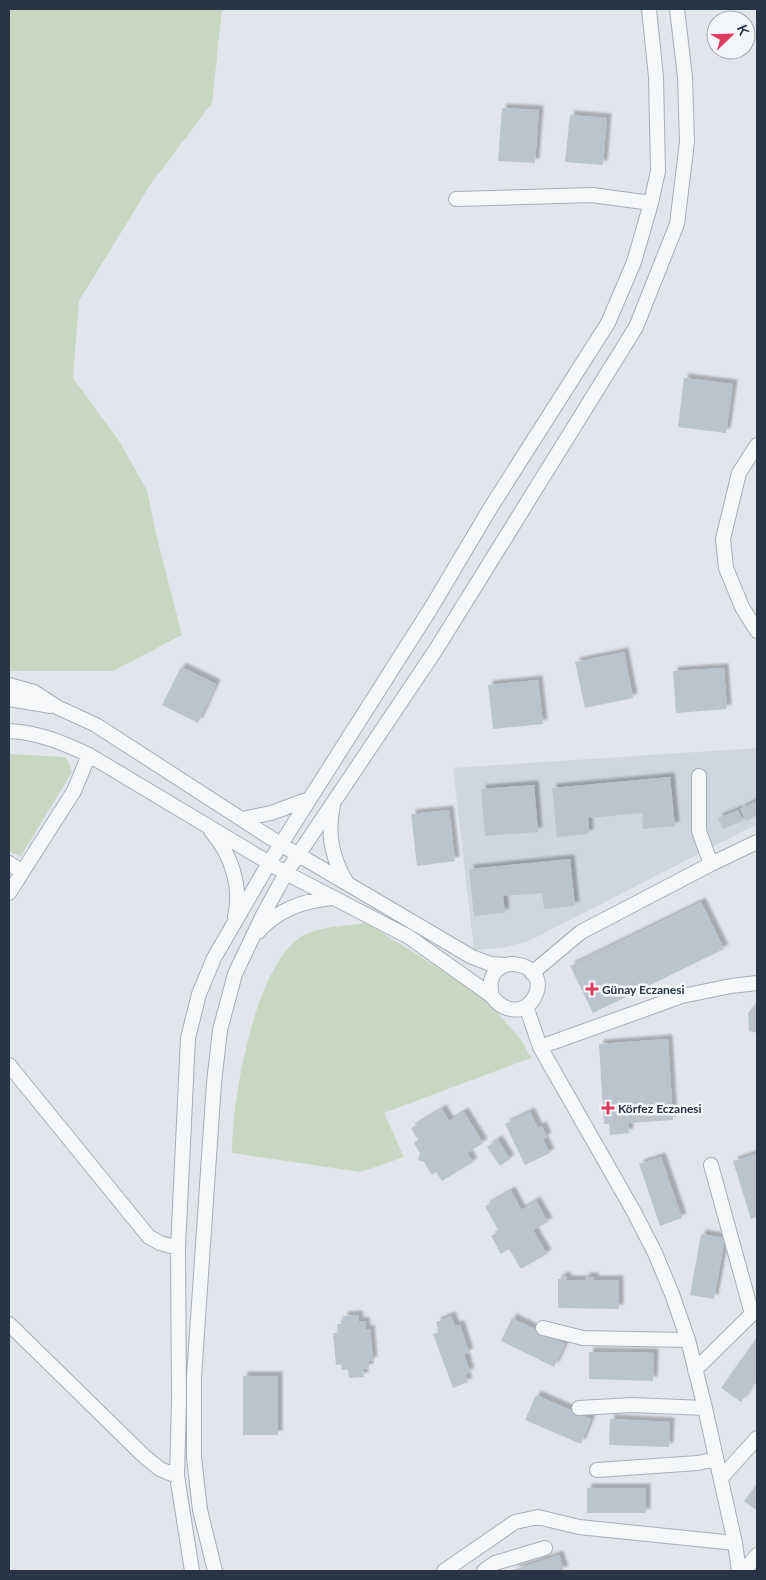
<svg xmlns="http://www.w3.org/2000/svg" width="766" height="1580" viewBox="0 0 766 1580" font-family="Lato,sans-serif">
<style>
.built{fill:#d0d6de}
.green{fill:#c9d7c2}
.building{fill:#bbc3cc;filter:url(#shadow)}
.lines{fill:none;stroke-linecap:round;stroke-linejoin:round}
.minor-casing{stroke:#a6adb7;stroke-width:16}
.minor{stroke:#f5f7f9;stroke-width:14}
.poi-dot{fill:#dd3b5f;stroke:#f2f5f9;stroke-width:2}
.labels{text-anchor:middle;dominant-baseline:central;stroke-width:5;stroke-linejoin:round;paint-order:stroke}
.poi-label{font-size:12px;font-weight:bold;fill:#283546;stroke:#f2f5f9;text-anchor:start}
</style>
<defs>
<filter id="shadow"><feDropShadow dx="4.5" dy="-4.5" stdDeviation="1" flood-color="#0004"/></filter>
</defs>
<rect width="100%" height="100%" fill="#e2e6ec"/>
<path class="built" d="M757 748V824L529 941 501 948 474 950 453 768Z"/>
<path class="green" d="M9 9H222L212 103 150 185 79 301 73 378 119 441 147 490 156 534 182 635 113 671H9Z
M9 754 66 757 72 772 21 856 9 852Z
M367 923 483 996 522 1041 531 1058 384 1113 404 1157 361 1172 232 1153C232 1100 254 967 301 937 317 926 348 926 367 923Z"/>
<path class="building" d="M502 108 539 110 535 163 498 161Z
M570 115 607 118 603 165 565 162Z
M684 378 733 384 726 433 678 427Z
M624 652 633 698 585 708 575 662Z
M181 667 216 684 198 723 162 705Z
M724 668 727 709 676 713 673 671Z
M538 680 543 724 493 729 488 685Z
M670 777 675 826 643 829 642 813 588 818 589 834 557 837 552 788Z
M534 785 538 832 485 836 481 789Z
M757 801V815L746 821 740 809Z
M449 810 455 861 417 866 411 814Z
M738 810 743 821 723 829 718 818Z
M570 859 575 906 544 909 542 893 503 896 505 913 474 916 469 869Z
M701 902 724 949 593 1013 570 966Z
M757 1002V1033L749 1031 748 1013Z
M668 1039 673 1120 628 1123 629 1133 610 1135 609 1124H604L599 1044Z
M442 1109 449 1121 464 1112 483 1143 467 1153 473 1162 442 1181 436 1172 432 1175 424 1162 418 1160 420 1153 414 1143 418 1140 411 1128Z
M530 1112 538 1128 542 1126 547 1137 543 1139 550 1153 525 1165 505 1124Z
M498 1140 510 1159 500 1166 487 1147Z
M756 1154 757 1217 751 1219 733 1161Z
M661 1157 682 1218 660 1226 639 1164Z
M511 1191 521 1210 536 1201 548 1222 533 1230 547 1254 521 1269 509 1249 501 1254 491 1236 499 1232 485 1206Z
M701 1234 725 1238 714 1299 690 1295Z
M561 1276 567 1277V1280H585V1277H594V1280H619V1309L558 1308V1279H561Z
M358 1315 359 1322 365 1321 366 1330 370 1329 373 1361H369V1368L363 1369 364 1377 349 1378 348 1370H342L341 1364 336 1365 333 1333H338L337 1324H344L343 1316Z
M451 1316 455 1326 460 1325 469 1353 464 1354 470 1372 465 1374 468 1382 453 1388 433 1334 439 1332 436 1322Z
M512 1318 565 1344 554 1367 501 1341Z
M757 1337V1379L741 1402 721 1388Z
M589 1352 654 1353 653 1381 589 1379Z
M243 1376H278V1435H243Z
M536 1395 591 1419 581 1444 525 1420Z
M610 1419 670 1422 669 1447 609 1445Z
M757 1484V1511L744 1501Z
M587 1488H646V1513H587Z
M559 1555 564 1571H510Z"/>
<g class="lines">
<g class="minor-casing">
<path id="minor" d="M456 199 592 195 651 203
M757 445 739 473 723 539 726 568 742 607 757 631
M9 685 34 692 57 707 96 725 280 844 472 957 491 964 506 965
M9 699 51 706
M9 731C37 732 64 743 89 755L286 873 409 937 492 996C502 1011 523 1016 534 998 555 960 480 947 492 996
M699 776V831L711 864
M333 805C327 832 332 859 347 883
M242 819 271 813 309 799
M211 831C231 854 242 886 235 917
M9 863 22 872
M9 893 74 791 89 755
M258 932C278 909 305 900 334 898
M532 973 581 932 711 864 757 842
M526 1006 540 1047 634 1212 655 1253 672 1294 688 1340 705 1408 735 1543 739 1571
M540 1047 682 996 731 986 757 983
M9 1065 149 1237 160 1243 178 1248
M9 1324 145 1457 160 1469 177 1476
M543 1328 583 1338 688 1340
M695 1370 752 1314 711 1165
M579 1408 632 1405 705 1408
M597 1470 698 1463 716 1459
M721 1478 757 1438
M192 1571 177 1476 179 1401 178 1248 188 1038 199 994 214 958 269 863 431 608 491 507 608 323 634 262 651 203 658 171 656 77 649 9
M215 1571 200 1510 194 1457V1377L214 1083 220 1030 235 974 263 915 286 873 437 648 636 327 677 224 687 142 685 77 677 9
M444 1571 515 1522 538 1517 579 1527 735 1543
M484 1571 495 1563 545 1548
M744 1571 757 1555"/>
</g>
<use href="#minor" class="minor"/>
</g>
<g class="poi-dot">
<path d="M589.5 981.5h5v5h5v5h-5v5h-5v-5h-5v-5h5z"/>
<path d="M605.5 1100.5h5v5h5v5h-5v5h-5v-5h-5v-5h5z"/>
</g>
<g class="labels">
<g class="poi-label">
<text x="602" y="989">Günay Eczanesi</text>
<text x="618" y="1108">Körfez Eczanesi</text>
</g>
</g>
<rect width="766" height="1580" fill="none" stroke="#283546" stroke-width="20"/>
<g transform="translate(731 35) rotate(67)"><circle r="24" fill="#f2f5f9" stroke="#a1a8b1"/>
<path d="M0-4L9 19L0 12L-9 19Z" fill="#dd3b5f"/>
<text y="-8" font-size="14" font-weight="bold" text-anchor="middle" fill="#283546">K</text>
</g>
</svg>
